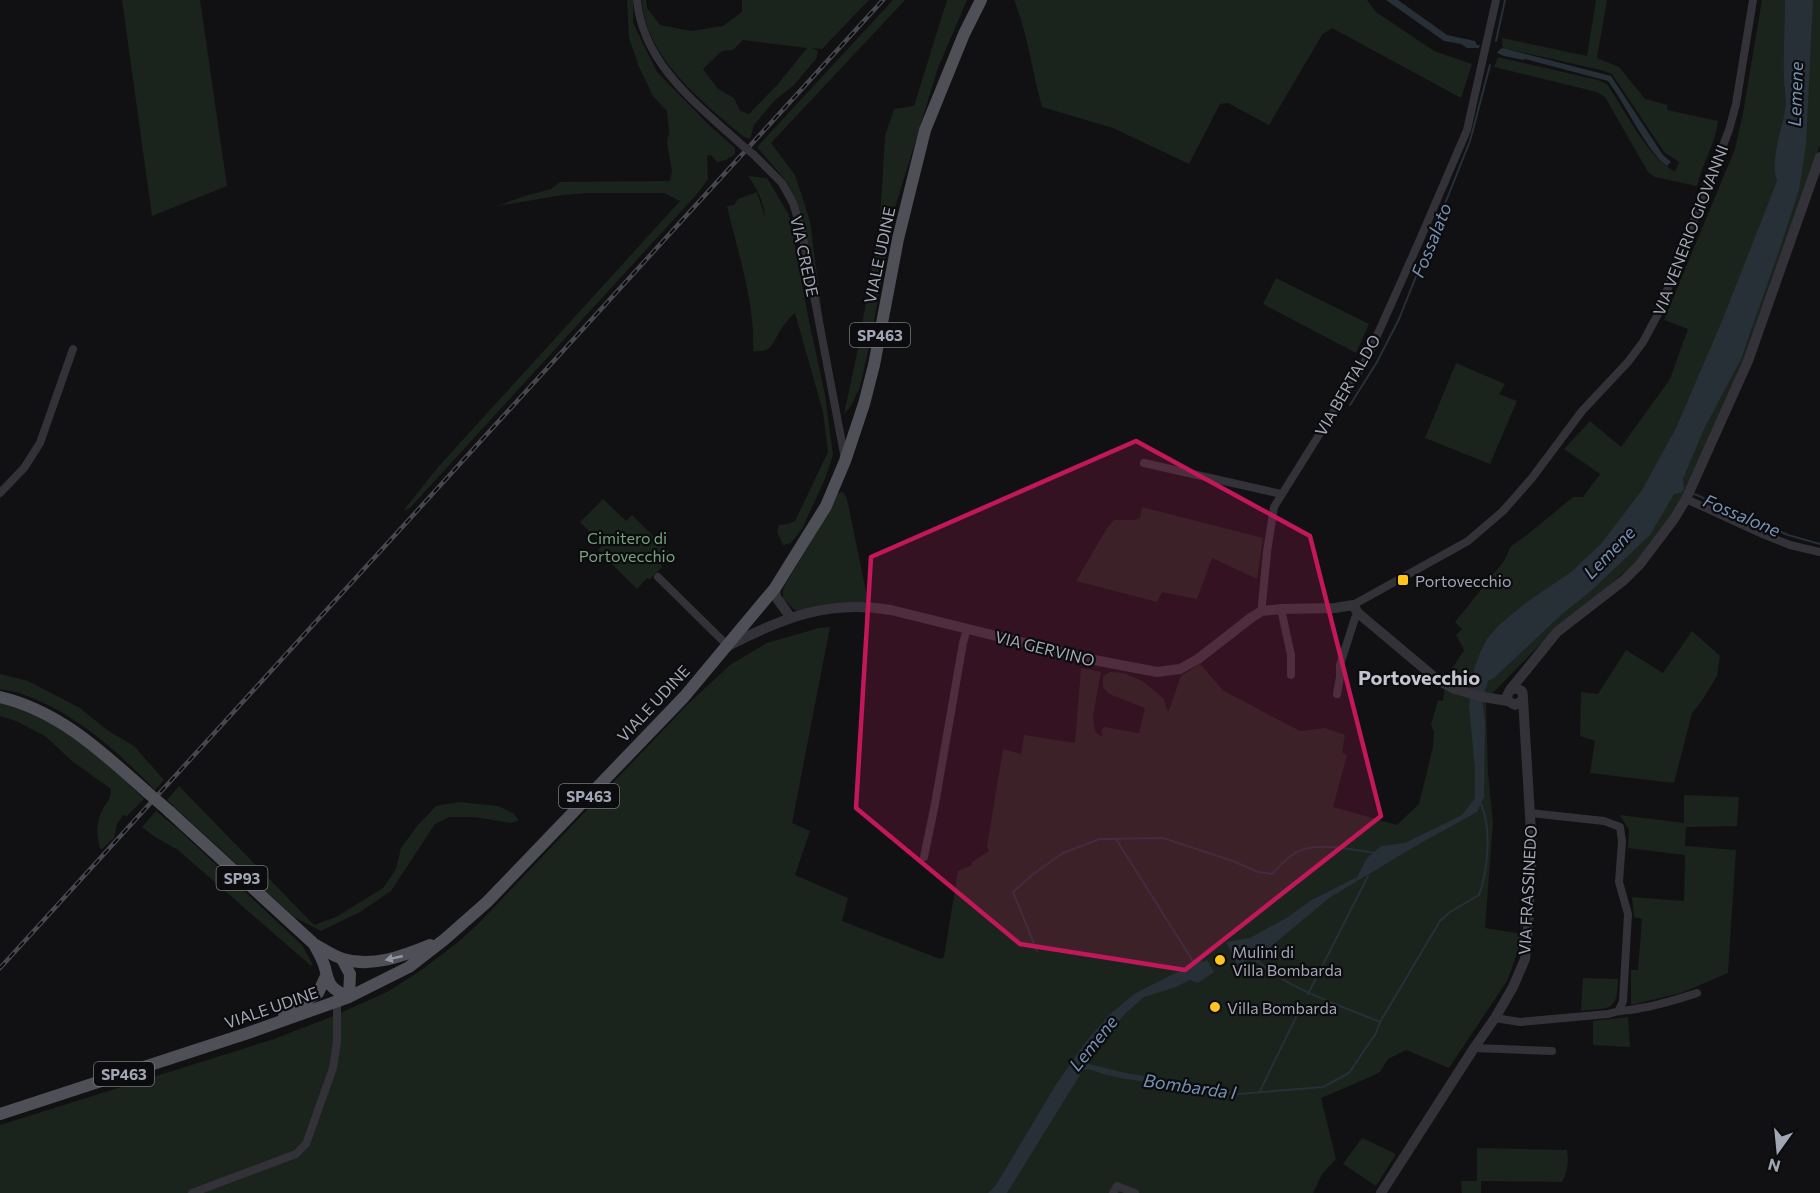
<svg xmlns="http://www.w3.org/2000/svg" width="1820" height="1193" viewBox="0 0 1820 1193" font-family="Commissioner,sans-serif">
<style>
.green{fill:#1b231d;fill-rule:evenodd}
.water{fill:#272f37}
.lines{fill:none;stroke-linecap:round;stroke-linejoin:round}
.stream{stroke:#272f37;stroke-width:2}
.minor{stroke:#323238;stroke-width:8}
.tertiary{stroke:#323238;stroke-width:10}
.primary{stroke:#4e4f57;stroke-width:12}
.rail-casing{stroke:#47484f;stroke-width:4.5}
.rail{stroke:#0c0c0e;stroke-width:2;stroke-dasharray:7;stroke-linecap:butt}
.minor-bridge{stroke:#323238;stroke-width:8}
.primary-bridge{stroke:#4e4f57;stroke-width:12}
.oneway{fill:#9095a2}
.marked{fill:#c2185b;fill-opacity:0.2;stroke:#c2185b;stroke-width:4.5;stroke-linejoin:round}
.poi-dot{fill:#ffc51d;stroke:#0c0c0e;stroke-width:2}
.labels{text-anchor:middle;dominant-baseline:central;stroke-width:4.5;stroke-linejoin:round;paint-order:stroke}
.shield{fill:#0c0c0e;stroke:#747883;stroke-width:1.5}
.shield-label{font-size:15px;font-weight:bold;fill:#a1a6b5}
.street-label{font-size:16px;fill:#a1a6b5;stroke:#0c0c0e}
.park-label{font-size:16px;fill:#76a27d;stroke:#0c0c0e}
.poi-label{font-size:16px;fill:#a1a6b5;stroke:#0c0c0e;text-anchor:start}
.water-label{font-size:18px;font-style:italic;fill:#7591b3;stroke:#0c0c0e}
.quarter-label{font-size:20px;font-weight:bold;fill:#c3c5d0;stroke:#0c0c0e}
</style>
<rect width="100%" height="100%" fill="#111113"/>
<path class="green" d="M122 0H200L227 186 152 216Z
M627 0H633V23L657 72 710 126 735 148V154L726 160 717 162 711 155 707 156 708 179 697 194 410 508 403 511 439 466 680 201 664 193H588L563 195 497 206 528 195 551 189 560 182 670 181 672 171 667 142 669 132 667 111 653 96 639 67 629 38Z
M642 0H646L647 8 660 25 691 31 723 26 742 12V0H869L822 49 811 48 818 51 816 59 794 85 775 100 754 125 750 139 744 137C704 103 645 58 642 0ZM743 40 807 48 778 84 749 114 740 111 734 98 718 89 703 69 722 51 733 50Z
M893 0H905L771 143 795 175 810 221 824 328 802 217 786 181 757 147Z
M947 0H967L938 68 893 214 871 338 860 387 851 406 844 414 858 349 880 220 885 136 894 109 914 106Z
M1014 0H1367L1376 12 1434 51 1472 64 1461 98 1332 28 1322 35 1269 125 1228 103 1220 104 1189 164 1113 128 1042 107C1032 72 1028 34 1014 0Z
M1596 0H1607L1597 58 1619 67 1645 99 1668 105 1667 110 1718 121C1716 142 1702 164 1697 186L1655 177 1648 172 1605 97 1597 92 1494 67 1498 57 1598 80 1607 84C1625 111 1648 157 1675 172L1679 162 1664 152 1612 74 1601 70 1503 48 1502 38 1587 56Z
M1762 0H1820V145L1740 373 1684 495 1667 523 1638 559 1599 595 1555 629 1486 700 1488 773 1493 823 1485 928 1523 934 1511 971 1507 981 1449 1068 1406 1050 1388 1059 1380 1072 1368 1078 1321 1098 1336 1159 1322 1174 1313 1193H0V1125L274 1039 331 1017 387 992 420 971 457 943 478 924 688 704 730 665 767 643 819 628 830 627 792 823 810 831 795 875 848 898 842 921 940 959 944 957 958 871 972 865V862L989 851 987 846 1003 749 1021 754 1024 735 1075 743 1081 668 1101 672 1093 716 1095 732 1103 737 1101 731 1104 727 1139 733 1145 708 1109 694 1103 687V676L1110 672 1124 673 1144 682 1164 699 1168 713 1181 676 1200 664 1224 691 1300 731 1325 728 1345 735 1342 752 1347 755 1333 807 1397 825 1419 804 1433 747 1434 732 1431 725 1438 700 1443 701 1446 678 1464 650 1456 635 1462 629 1455 622 1504 561 1511 546 1527 535 1573 497H1583L1600 474 1564 449 1590 421 1621 447 1670 379 1688 329 1664 320 1735 149 1743 113Z
M748 176 767 178 789 215 809 321 825 395 833 455 825 479 802 529 791 543 783 545 777 532 779 525 787 524 795 521 828 452 823 412 795 313C790 317 785 323 782 328 772 342 774 353 753 351 756 306 737 250 727 206L734 205 738 199 757 192 765 217C764 201 757 189 748 176Z
M1276 278 1369 324 1356 353 1263 304Z
M1456 363 1505 384 1499 394 1517 401 1490 464 1425 438Z
M841 492 844 493 847 499 867 596 865 603 796 611 783 599V591L786 583 817 532 837 494Z
M603 499 626 521 632 515 671 554 661 565 662 567 649 580 647 578 637 589 598 550 603 545 580 522Z
M1142 507 1263 538 1257 579 1212 558 1197 599 1162 592 1157 602 1076 581 1107 528 1114 520H1134L1140 518Z
M1692 631 1720 656 1717 676 1701 702 1692 713 1674 783 1590 773 1595 741 1580 736 1581 692 1598 694 1626 650 1663 673Z
M0 674 28 681 80 708 107 730 134 746 164 780 155 790C118 752 78 715 27 696 19 692 9 691 0 689Z
M0 703C20 709 39 715 57 725 89 743 118 774 144 799L127 816 123 815 117 824 114 838 101 850C96 839 96 822 102 811 107 800 110 803 111 789L72 761 45 736 16 721 0 716Z
M179 786 314 925 336 917 383 888 396 869 401 848 417 826 436 806 459 802 498 806 513 813 519 820 512 823 474 817H449L435 824 391 891 360 912 321 931 294 917 167 800Z
M1684 795 1739 797 1737 826 1686 827 1685 846 1736 850 1728 973 1681 993 1631 1005V970H1638L1642 919 1634 917 1632 897 1684 901 1685 855 1628 848 1629 830 1620 815 1684 823Z
M156 811 180 831 302 945 313 965H310L178 850 155 837 142 827Z
M1583 978 1618 979C1617 1013 1611 1007 1581 1011Z
M1628 1017 1630 1047 1593 1045V1021Z
M1362 1138 1396 1154 1376 1186 1343 1164Z
M1477 1148 1567 1150C1569 1162 1568 1171 1562 1182L1481 1181V1193H1462L1461 1181H1477Z"/>
<path class="water" d="M1386 0H1398L1447 35 1475 41 1477 45H1480L1479 48H1467L1461 44 1444 41Z
M1785 0H1813L1806 145 1799 190 1778 254 1741 359 1704 429 1683 479 1684 489 1681 493 1674 494 1650 535 1592 590 1561 615 1494 678 1488 681 1482 700 1485 721 1484 797 1477 812 1419 844 1329 898 1262 954 1259 963 1248 960 1238 966 1226 942 1250 938 1288 917 1310 901 1357 877 1367 858 1381 846 1405 843 1462 815 1475 798V770L1469 705 1474 669 1480 653 1487 639 1499 625 1527 602 1571 572 1601 544 1642 490 1676 428 1722 321 1777 181C1769 157 1784 128 1786 103 1786 95 1784 87 1784 79 1783 53 1785 26 1785 0Z
M1503 48 1611 76 1663 155 1671 162 1667 166C1647 152 1625 103 1608 81L1525 59 1524 60 1504 56 1497 53 1500 49Z
M1201 960 1203 962 1207 960 1214 972 1198 983 1190 980 1176 987 1144 997 1126 1013 1091 1052 1089 1064 1126 1073 1174 1081 1175 1084C1152 1083 1129 1080 1107 1075 1098 1073 1091 1068 1083 1070L1007 1193H988L996 1185 1055 1086 1085 1043 1108 1016 1134 994Z"/>
<g class="lines">
<path class="stream" d="M1496 41 1505 0
M1350 405 1377 362 1399 319 1470 141 1490 65
M1692 493 1788 535 1820 544
M1116 839 1196 966
M1037 951 1013 892 1032 875 1063 853 1100 839 1163 838 1233 861 1258 872 1272 874C1279 866 1288 857 1297 852 1317 842 1353 849 1374 853
M1308 994 1368 876
M1380 1022 1440 921 1450 912 1479 895C1488 870 1492 829 1481 804
M1174 1082 1238 1094 1323 1087 1349 1073 1376 1033 1380 1022C1344 1007 1286 988 1259 962
M1259 1093 1302 1005"/>
<path class="minor" d="M637 0C643 65 698 105 743 146
M754 155 782 183 793 203 802 232 845 459
M1144 463 1281 494
M0 493 24 468 40 443 73 349
M1686 499 1765 535 1790 545 1820 552
M658 577 728 646
M1353 605 1468 541 1503 511 1532 478 1582 411 1628 362 1643 342 1658 314 1729 130 1736 104 1753 0
M1281 609 1291 655V675
M1262 611V604L1267 552 1274 507 1367 358 1418 244 1467 130 1496 0
M1337 694 1340 677V665L1355 618 1358 613
M1530 813 1604 821 1620 827 1622 841 1619 882 1628 914 1623 1001 1619 1010
M924 857 935 804 963 643 967 629
M1495 1018 1520 1022 1608 1014C1619 1010 1629 1011 1641 1008 1660 1005 1678 999 1697 993
M1474 1048 1552 1051
M192 1193 296 1154 306 1144 333 1068 337 1042V1001
M1113 1193 1117 1186 1135 1193"/>
<path class="tertiary" d="M775 588 776 597 791 618
M728 646C782 618 829 599 891 610L1089 659 1157 672 1180 669 1198 659 1252 617 1262 611 1281 609 1335 608 1353 605 1358 613 1439 681 1455 689 1483 697 1508 701 1515 705 1522 701 1523 696 1522 691 1515 688 1510 690 1507 696 1508 701
M1510 690 1557 632 1624 580 1640 564 1674 519 1686 499 1748 361 1820 157
M1381 1193 1474 1048 1495 1018 1513 987 1525 959 1528 930 1532 849 1523 699"/>
<path class="primary" d="M0 697C60 711 103 753 147 792
M170 812 314 944C323 949 333 956 343 959 372 968 403 956 430 945
M314 944C318 952 323 960 325 968 329 986 331 989 349 997
M342 959 350 974 349 997
M284 1014 318 993 326 976
M0 1114 248 1033 349 997 409 967 445 939 487 902 684 697 775 588 826 506 845 461 864 404 874 365 898 239 925 130 964 34 981 0"/>
<g class="rail-casing">
<path id="rail" d="M0 968 883 0"/>
</g>
<use href="#rail" class="rail"/>
<path class="minor-bridge" d="M743 146 754 155"/>
<path class="primary-bridge" d="M147 792 170 812"/>
</g>
<defs><path id="oneway-solid" d="M-6-.8H1V-3.2L6.5 0L1 3.2V.8H-6Z" transform="scale(1.5)"/></defs>
<use class="oneway" href="#oneway-solid" transform="translate(394 958) rotate(167)"/>
<path class="marked" d="M1136 441 1310 536 1381 816 1185 970 1020 944 856 808 871 557Z"/>
<g class="poi-dot">
<rect x="1397" y="574" width="12" height="12" rx="3"/>
<circle cx="1220" cy="960" r="6"/>
<circle cx="1215" cy="1007" r="6"/>
</g>
<g class="labels">
<g class="shield">
<rect x="850" y="323" width="60" height="24" rx="4.5"/>
<rect x="559" y="784" width="60" height="24" rx="4.5"/>
<rect x="216.5" y="866" width="51" height="24" rx="4.5"/>
<rect x="94" y="1062" width="60" height="24" rx="4.5"/>
</g>
<g class="shield-label">
<text x="880" y="335">SP463</text>
<text x="589" y="796">SP463</text>
<text x="242" y="878">SP93</text>
<text x="124" y="1074">SP463</text>
</g>
<g class="street-label">
<text transform="translate(1690 230) rotate(-69)">VIA VENERIO GIOVANNI</text>
<text transform="translate(879 255) rotate(-78)">VIALE UDINE</text>
<text transform="translate(805 256) rotate(78)">VIA CREDE</text>
<text transform="translate(1347 385) rotate(-60)">VIA BERTALDO</text>
<text transform="translate(1045 648) rotate(14)">VIA GERVINO</text>
<text transform="translate(653 703) rotate(-47)">VIALE UDINE</text>
<text transform="translate(1527 890) rotate(-87)">VIA FRASSINEDO</text>
<text transform="translate(271 1007) rotate(-19)">VIALE UDINE</text>
</g>
<g class="park-label">
<text x="627" y="537">Cimitero di<tspan x="627" dy="18">Portovecchio</tspan></text>
</g>
<g class="poi-label">
<text x="1415" y="580">Portovecchio</text>
<text x="1232" y="951">Mulini di<tspan x="1232" dy="18">Villa Bombarda</tspan></text>
<text x="1227" y="1007">Villa Bombarda</text>
</g>
<g class="water-label">
<text transform="translate(1795 94) rotate(-88)">Lemene</text>
<text transform="translate(1431 240) rotate(-68)">Fossalato</text>
<text transform="translate(1742 515) rotate(23)">Fossalone</text>
<text transform="translate(1609 552) rotate(-46)">Lemene</text>
<text transform="translate(1093 1043) rotate(-51)">Lemene</text>
<text transform="translate(1190 1086) rotate(8)">Bombarda I</text>
</g>
<g class="quarter-label">
<text x="1419" y="677">Portovecchio</text>
</g>
</g>
<g transform="translate(1778 1151) rotate(195)" stroke="#0c0c0e" stroke-width="4.5" paint-order="stroke">
<path d="M0-4.5L10 22L0 15L-10 22Z" fill="#a1a6b5"/>
<text y="-9" font-size="16" font-weight="bold" text-anchor="middle" fill="#a1a6b5">N</text>
</g>
</svg>
